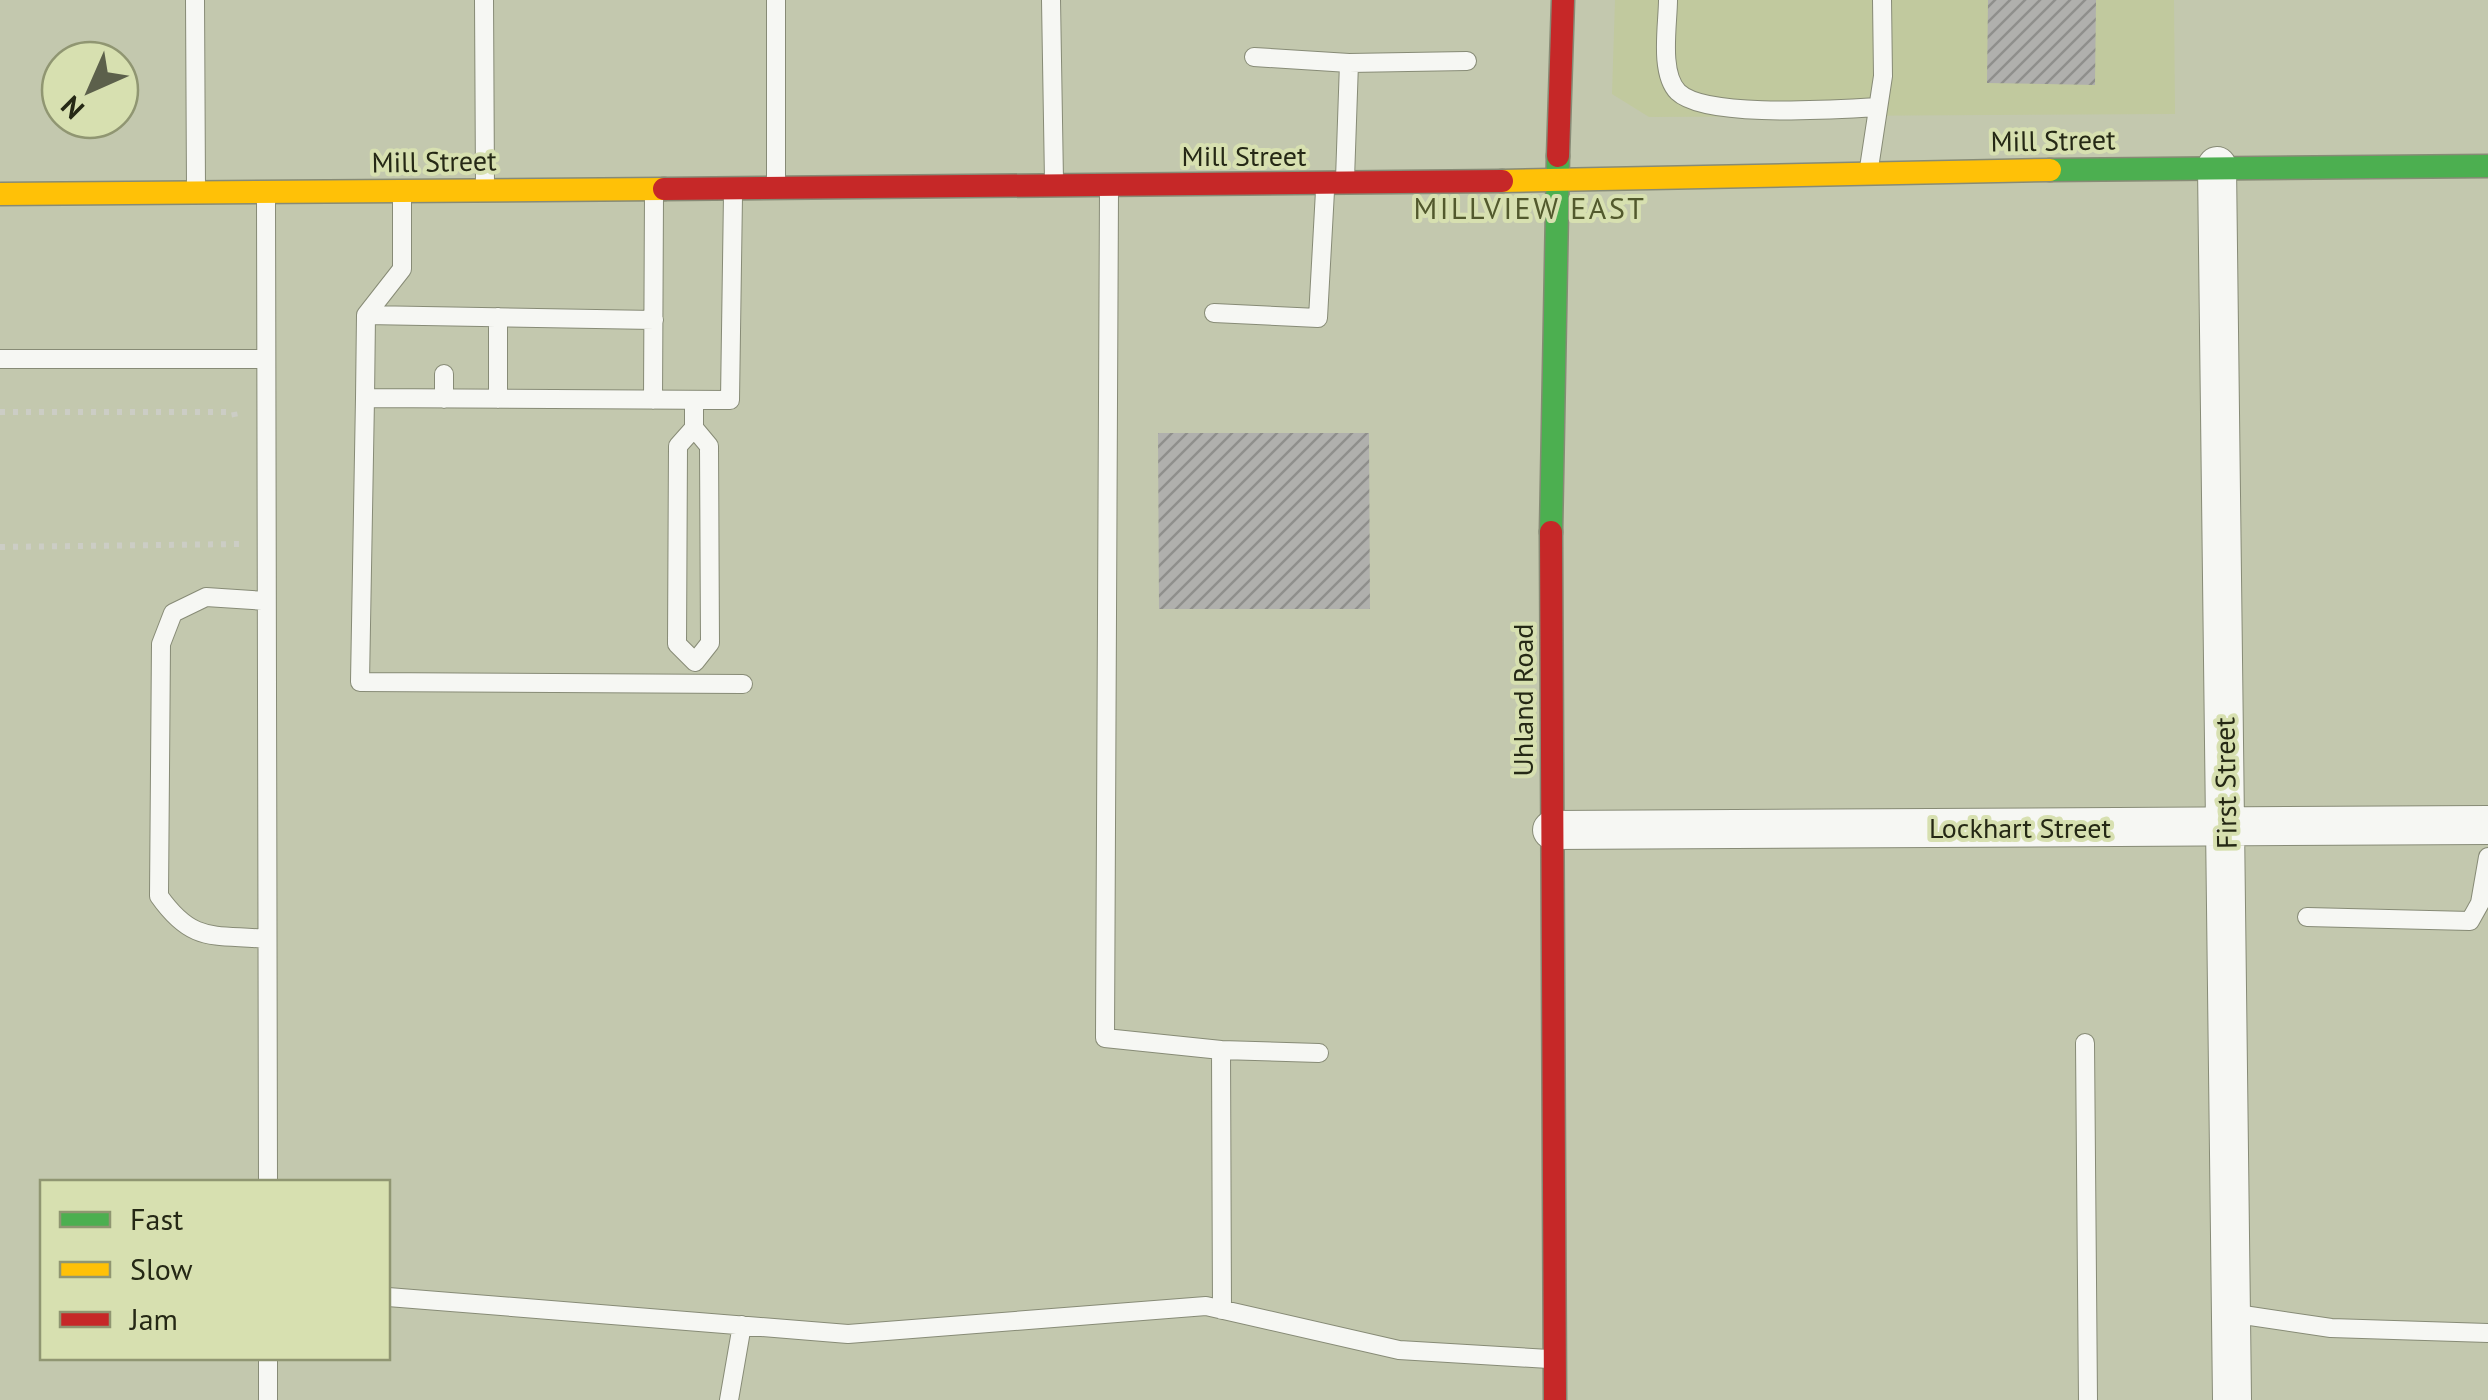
<svg xmlns="http://www.w3.org/2000/svg" width="2488" height="1400" viewBox="0 0 2488 1400" font-family="'PT Sans',sans-serif">
<style>
.built{fill:#c1c99e}
.building{fill:url(#building-hatch)}
.lines{fill:none;stroke-linecap:round;stroke-linejoin:round}
.lane-casing{stroke:#878b76;stroke-width:20}
.street-casing{stroke:#878b76;stroke-width:40}
.fast-casing{stroke:#878b76;stroke-width:25}
.slow-casing{stroke:#878b76;stroke-width:25}
.jam-casing{stroke:#878b76;stroke-width:25}
.path{stroke:#cccdc5;stroke-width:6;stroke-dasharray:5 8;stroke-linecap:butt}
.lane{stroke:#f6f7f3;stroke-width:18}
.street{stroke:#f6f7f3;stroke-width:38}
.fast{stroke:#4caf50;stroke-width:22}
.slow{stroke:#ffc107;stroke-width:22}
.jam{stroke:#c62828;stroke-width:22}
.labels{text-anchor:middle;dominant-baseline:central;stroke-width:8;stroke-linejoin:round;paint-order:stroke}
.street-label{font-size:28px;fill:#252815;stroke:#d7e0b0}
.neighbourhood-label{font-size:30px;letter-spacing:2.5px;fill:#52592d;stroke:#d7e0b0}
</style>
<defs>
<pattern id="building-hatch" width="6" height="6" patternUnits="userSpaceOnUse" patternTransform="scale(2.5)"><rect width="6" height="6" fill="#b0b0ad"/><path d="M-1 1l2-2M0 6l6-6M5 7l2-2" fill="none" stroke="#8f8f8c"/></pattern>
</defs>
<rect width="100%" height="100%" fill="#c3c8ae"/>
<path class="built" d="M1615 0H2174L2175 114 1649 117 1612 94Z"/>
<path class="building" d="M1988 0H2096L2095 85 1987 83Z
M1158 433H1369L1370 609H1159Z"/>
<g class="lines">
<g class="lane-casing">
<path id="lane" d="M195 0 196 187
M484 0 485 185
M776 0V184
M1051 0 1054 181
M1668 0C1668 24 1659 73 1678 92 1706 119 1837 109 1878 107
M1254 57 1349 63 1345 179
M1349 63 1467 61
M1869 168 1883 76 1882 0
M1109 190 1105 1038 1221 1050 1222 1310
M402 197V269L366 315 365 398 730 400 733 195
M266 198 268 1182
M1214 313 1318 318 1325 191
M366 315 654 320
M0 359H266
M365 398 360 682 743 684
M444 399V374
M498 399V317
M653 400 654 195
M694 400V428L709 446 710 643 695 662 677 644 678 446 694 428
M266 601 206 597 173 613 161 644 159 896C193 944 213 934 267 939
M2307 917 2470 921 2480 903 2488 857
M2085 1043 2088 1400
M1221 1050 1319 1053
M388 1297 848 1334 1206 1306 1399 1350 1549 1359
M2230 1313 2331 1328 2488 1333
M268 1358V1400
M729 1400 742 1325"/>
</g>
<g class="street-casing">
<path id="street" d="M2217 166 2232 1400
M1552 830 2488 825"/>
</g>
<g class="fast-casing">
<path id="fast" d="M2050 170 2488 166
M1551 532 1558 156"/>
</g>
<g class="slow-casing">
<path id="slow" d="M1502 181 2050 170
M0 194 664 189"/>
</g>
<g class="jam-casing">
<path id="jam" d="M1558 156 1563 0
M664 189 1502 181
M1551 532 1555 1400"/>
</g>
<path class="path" d="M0 412H234L235 417
M0 547 239 544"/>
<use href="#lane" class="lane"/>
<use href="#street" class="street"/>
<use href="#fast" class="fast"/>
<use href="#slow" class="slow"/>
<use href="#jam" class="jam"/>
</g>
<g class="labels">
<g class="street-label">
<text transform="translate(2053 140) rotate(-1)">Mill Street</text>
<text x="1244" y="155">Mill Street</text>
<text transform="translate(434 161) rotate(-1)">Mill Street</text>
<text transform="translate(1522 700) rotate(-90)">Uhland Road</text>
<text transform="translate(2225 783) rotate(-91)">First Street</text>
<text x="2020" y="827">Lockhart Street</text>
</g>
<g class="neighbourhood-label">
<text x="1530" y="207">MILLVIEW EAST</text>
</g>
</g>
<rect x="40" y="1180" width="350" height="180" fill="#d7e0b0" stroke="#909672" stroke-width="2.5"/>
<rect x="60" y="1212" width="50" height="15" fill="#4caf50" stroke="#909672" stroke-width="2.5"/>
<text x="130" y="1230" font-size="30" fill="#252815">Fast</text>
<rect x="60" y="1262" width="50" height="15" fill="#ffc107" stroke="#909672" stroke-width="2.5"/>
<text x="130" y="1280" font-size="30" fill="#252815">Slow</text>
<rect x="60" y="1312" width="50" height="15" fill="#c62828" stroke="#909672" stroke-width="2.5"/>
<text x="130" y="1330" font-size="30" fill="#252815">Jam</text>
<g transform="translate(90 90) rotate(225)"><circle r="48" fill="#d7e0b0" stroke="#909672" stroke-width="2.5"/>
<path d="M0-8L18 38L0 25L-18 38Z" fill="#5c604b"/>
<text y="-15" font-size="28" font-weight="bold" text-anchor="middle" fill="#252815">N</text>
</g>
</svg>
